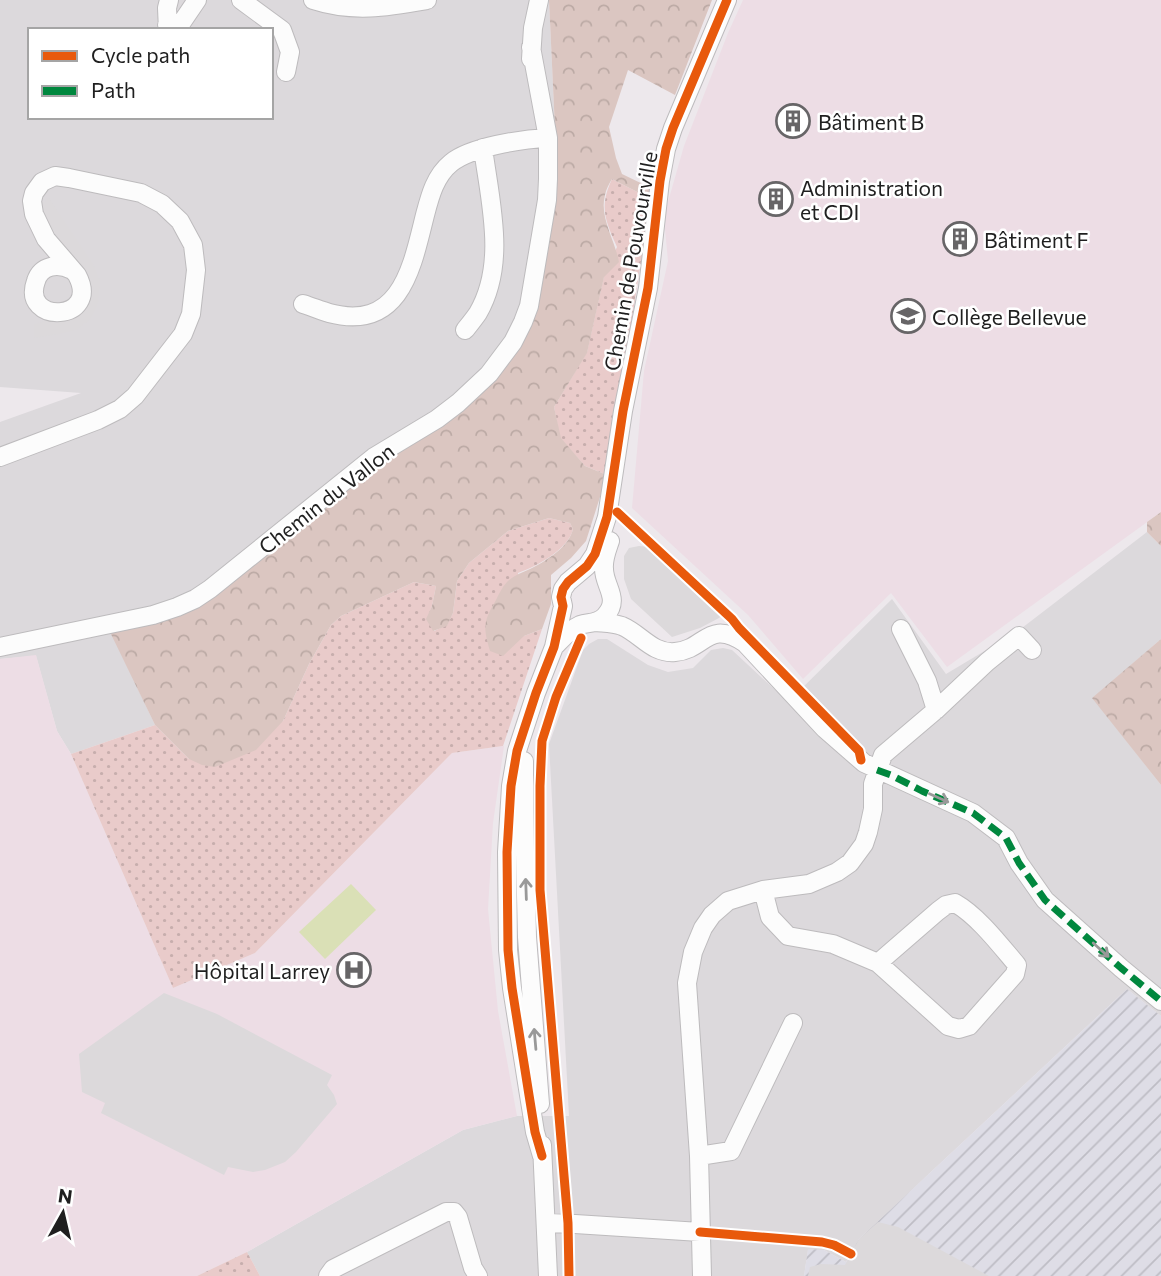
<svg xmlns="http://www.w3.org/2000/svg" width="1161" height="1276" viewBox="0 0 1161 1276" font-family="Commissioner,sans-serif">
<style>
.residential{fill:#dcd9dc;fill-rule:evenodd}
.industrial{fill:url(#industrial-furrows)}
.education{fill:#eddde5}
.grass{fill:url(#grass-dots)}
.forest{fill:url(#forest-crowns)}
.pitch{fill:#dae0b6}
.parking{fill:#dcd9db}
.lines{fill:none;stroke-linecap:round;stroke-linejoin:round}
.minor-casing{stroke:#bdbbbd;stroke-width:20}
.minor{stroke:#fcfcfc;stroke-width:18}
.quiet{stroke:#00873e;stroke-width:7;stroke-dasharray:14 7;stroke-linecap:butt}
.cycleway-casing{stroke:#fff;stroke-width:13}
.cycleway{stroke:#e8590c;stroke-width:9}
.oneway{stroke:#999}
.labels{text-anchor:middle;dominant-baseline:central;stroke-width:5;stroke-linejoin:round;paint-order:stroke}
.poi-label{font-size:21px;fill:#1f1f1f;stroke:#fff;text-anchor:start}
.street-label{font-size:21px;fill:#1f1f1f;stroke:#fff}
</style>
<defs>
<pattern id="industrial-furrows" width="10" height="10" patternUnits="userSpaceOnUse" patternTransform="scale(1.75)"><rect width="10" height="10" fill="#dedde6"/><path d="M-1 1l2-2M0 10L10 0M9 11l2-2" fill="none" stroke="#bebdc5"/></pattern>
<pattern id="grass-dots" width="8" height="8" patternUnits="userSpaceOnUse" patternTransform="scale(1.75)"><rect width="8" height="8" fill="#e9cbca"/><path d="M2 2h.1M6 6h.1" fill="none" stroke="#c7aead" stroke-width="1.8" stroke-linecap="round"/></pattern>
<pattern id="forest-crowns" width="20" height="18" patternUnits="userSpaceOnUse" patternTransform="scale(1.75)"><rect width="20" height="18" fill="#dbc6c1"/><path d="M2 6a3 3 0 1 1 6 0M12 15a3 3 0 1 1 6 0" fill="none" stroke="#bcaaa5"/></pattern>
</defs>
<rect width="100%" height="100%" fill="#ede8ec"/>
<path class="residential" d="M0 0H549L556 151 545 253 530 330 480 392 353 486 234 580 110 630 155 725 71 754 57 731 36 656 0 659V422L81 393 0 387ZM30 30H271V117H30Z
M1147 532 1161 546V639L1093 698 1161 785V1016L1127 989 859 1239 846 1262 824 1250H808L804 1276H260L247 1252 463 1130 517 1116H569L549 744 583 650 589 644 598 639H607L648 665 668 672 693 668 711 650 723 648 732 650 788 702 892 599 946 674 1018 631Z"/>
<path class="industrial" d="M1127 989 1161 1016V1276H804L808 1249 824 1250 846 1262 859 1239Z"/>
<path class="education" d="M743 0H1161V512L947 667 891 593 803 679 748 615 632 508 644 371 668 261 665 229 666 209 684 146 728 33Z
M36 655 57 731 71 754 173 988 255 953 452 753 504 746 493 823 488 909 498 1011 517 1116 463 1130 247 1252 197 1276H0V659Z"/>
<path class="grass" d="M612 179 651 199 607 475 585 466 560 438 554 407 587 352 604 276 617 247C605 220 599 207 612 179Z
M549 518 570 523 573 529C568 550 537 566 518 573L524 636 542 629 503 746 452 753 255 953 173 988 71 754 155 725 189 759 283 721 309 664 331 625 341 616 414 582 436 586 432 606 427 619 434 631 447 625 453 613 457 581 469 563 508 531Z
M247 1252 260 1276H197Z"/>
<path class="forest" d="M549 0H712L675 95 628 70 609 127 616 158 622 174 649 187 651 199 612 179C609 184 606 189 605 195 599 217 615 240 619 262L604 277 587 353 554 407 561 438 585 466 607 475 586 541 571 558 551 575V604L542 629 524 636 503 656 490 651C483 627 483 622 496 600 499 594 502 587 507 582 514 575 522 573 530 569 546 561 569 547 573 529L570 523 549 518 508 531 469 563 457 581 453 613 447 626 433 631 426 619 432 606 436 586 414 582 341 616 331 625 309 664 283 721 256 750 215 767 202 765 189 759 155 725 109 630 234 580 353 486 480 392 530 330 545 253 556 151Z
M1161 512V546L1147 532V522Z
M1161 639V785L1092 698Z"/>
<path class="pitch" d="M351 884 376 910 325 959 299 932Z"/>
<path class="parking" d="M49 198 93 264 100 281 98 304 91 318 78 329 58 334 34 338V324L75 313 82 306 53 234 39 206Z
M639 546 649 547 722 615 719 618 700 628 672 637 631 599 624 579V556L629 548Z
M164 993 217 1014 332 1075 327 1085 334 1095 337 1104 296 1152 285 1162 265 1170 253 1172 228 1167 224 1175 101 1113 105 1103 82 1092 79 1054Z
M878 1222 898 1227 989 1276H808L810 1267 821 1264 845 1265 859 1239Z"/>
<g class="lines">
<g class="minor-casing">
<path id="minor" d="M241 0 282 30 290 52 286 72
M313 0C353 13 387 7 427 0
M167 25H180L197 0
M168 30 167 8 169 0
M531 59 533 28 539 0
M303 304C312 307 320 310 329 313 401 332 412 267 425 215 430 196 435 176 451 163 470 147 522 139 548 138
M465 330C469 325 474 319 478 313 507 263 490 202 483 148
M0 457 98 420 120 409 135 396 183 334 191 314 196 270 193 245 180 221 162 204 141 193 69 178 55 176 42 182 34 193 32 201 34 214 46 239 77 275C102 322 20 325 36 281 41 265 58 263 72 270
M595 622C604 623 614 623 622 626 641 634 652 654 675 652 705 650 708 618 745 643L825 729 864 763 973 813 1006 838 1019 863 1045 900 1121 968 1161 1001
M901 629 927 681 936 710
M0 647 153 615 177 607 195 599 210 589 374 457 437 419 458 403 489 374 513 342 523 322 529 306 547 200 548 179V138L531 47
M554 647C562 639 569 630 580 625 589 622 598 624 605 616 621 599 604 586 604 569 603 559 607 550 610 541
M524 761V811L527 937 540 1104
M763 890 770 917 788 936 833 944 878 963 948 1026 959 1029 969 1026 1015 974 1017 965C1000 945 978 916 955 903L946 905 938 911 878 963
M542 1145 548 1276
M542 1156 535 1132 529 1095 512 988 508 950 507 852 511 786 517 751 536 693 554 647 563 606 561 597 563 589 568 582 587 566 595 554 607 517 623 411 648 288 660 181 666 149 673 128 727 0
M699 1156 731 1151 793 1023
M547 1223 575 1224 700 1232
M328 1276 333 1269 446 1212H454L458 1217 473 1268 478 1276
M702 1276 699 1156 687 983 693 952 703 928 712 915 728 901 763 890 809 884 837 872 850 863 864 844 868 832 873 809V784L883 755 936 710 987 662 1019 636 1032 650"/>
</g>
<use href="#minor" class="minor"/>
<path class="quiet" d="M877 770 891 775 922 791 973 813 1006 838 1019 863 1045 900 1121 968 1161 1001"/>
<g class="cycleway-casing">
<path id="cycleway" d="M617 512 732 619 739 628 859 751 861 760
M542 1156 535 1132 529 1095 512 988 508 950 507 852 511 786 517 751 536 693 554 647 563 606 561 597 563 589 568 582 587 566 595 554 607 517 623 411 648 288 660 181 666 149 673 128 727 0
M700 1232 822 1242 834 1245 851 1254
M569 1276 568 1223 540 890V786L542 741 556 697 581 638"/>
</g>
<use href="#cycleway" class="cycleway"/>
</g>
<defs><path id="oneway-shaft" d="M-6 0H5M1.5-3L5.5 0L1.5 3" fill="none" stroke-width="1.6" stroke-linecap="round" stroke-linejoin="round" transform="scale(1.75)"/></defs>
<g class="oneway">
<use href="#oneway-shaft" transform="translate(939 798) rotate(24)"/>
<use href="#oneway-shaft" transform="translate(526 889) rotate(-92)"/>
<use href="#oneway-shaft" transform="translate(1101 950) rotate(42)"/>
<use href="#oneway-shaft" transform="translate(535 1039) rotate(-95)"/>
</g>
<defs>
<g id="building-ring" transform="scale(1.75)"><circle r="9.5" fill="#fff" stroke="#676567" stroke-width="1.5"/><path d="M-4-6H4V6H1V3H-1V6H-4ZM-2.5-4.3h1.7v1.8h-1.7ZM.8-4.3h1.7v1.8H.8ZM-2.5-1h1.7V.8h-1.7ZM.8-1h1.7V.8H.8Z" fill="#676567"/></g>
<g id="school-ring" transform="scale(1.75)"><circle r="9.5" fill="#fff" stroke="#676567" stroke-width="1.5"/><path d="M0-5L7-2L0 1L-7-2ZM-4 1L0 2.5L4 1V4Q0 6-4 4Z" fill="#676567"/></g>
<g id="hospital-ring" transform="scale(1.75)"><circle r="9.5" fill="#fff" stroke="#676567" stroke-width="1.5"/><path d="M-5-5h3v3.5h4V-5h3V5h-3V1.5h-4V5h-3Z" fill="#676567"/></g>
</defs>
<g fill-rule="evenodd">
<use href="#building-ring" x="793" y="121"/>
<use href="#building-ring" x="776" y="199"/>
<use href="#building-ring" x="960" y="239"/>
<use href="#school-ring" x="908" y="316"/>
<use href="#hospital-ring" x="354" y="970"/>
</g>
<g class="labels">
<g class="poi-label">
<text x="818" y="121">Bâtiment B</text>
<text x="800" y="187">Administration<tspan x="800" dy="24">et CDI</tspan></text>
<text x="984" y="239">Bâtiment F</text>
<text x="932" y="316">Collège Bellevue</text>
<text x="330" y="970" text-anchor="end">Hôpital Larrey</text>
</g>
<g class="street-label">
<text transform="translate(630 261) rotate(-80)">Chemin de Pouvourville</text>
<text transform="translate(326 498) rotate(-38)">Chemin du Vallon</text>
</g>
</g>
<rect x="28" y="28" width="245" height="91" fill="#ffffff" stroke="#a5a5a5" stroke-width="2"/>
<rect x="42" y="51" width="35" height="10" fill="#e8590c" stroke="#a5a5a5" stroke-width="2"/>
<text x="91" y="63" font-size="21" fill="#1f1f1f">Cycle path</text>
<rect x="42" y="86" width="35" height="10" fill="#00873e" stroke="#a5a5a5" stroke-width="2"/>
<text x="91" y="98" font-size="21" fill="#1f1f1f">Path</text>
<g transform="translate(63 1213) rotate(8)" stroke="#ffffff" stroke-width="5" paint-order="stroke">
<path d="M0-5L12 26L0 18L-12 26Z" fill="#1f1f1f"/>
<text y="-10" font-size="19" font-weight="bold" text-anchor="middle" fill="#1f1f1f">N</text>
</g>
</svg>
